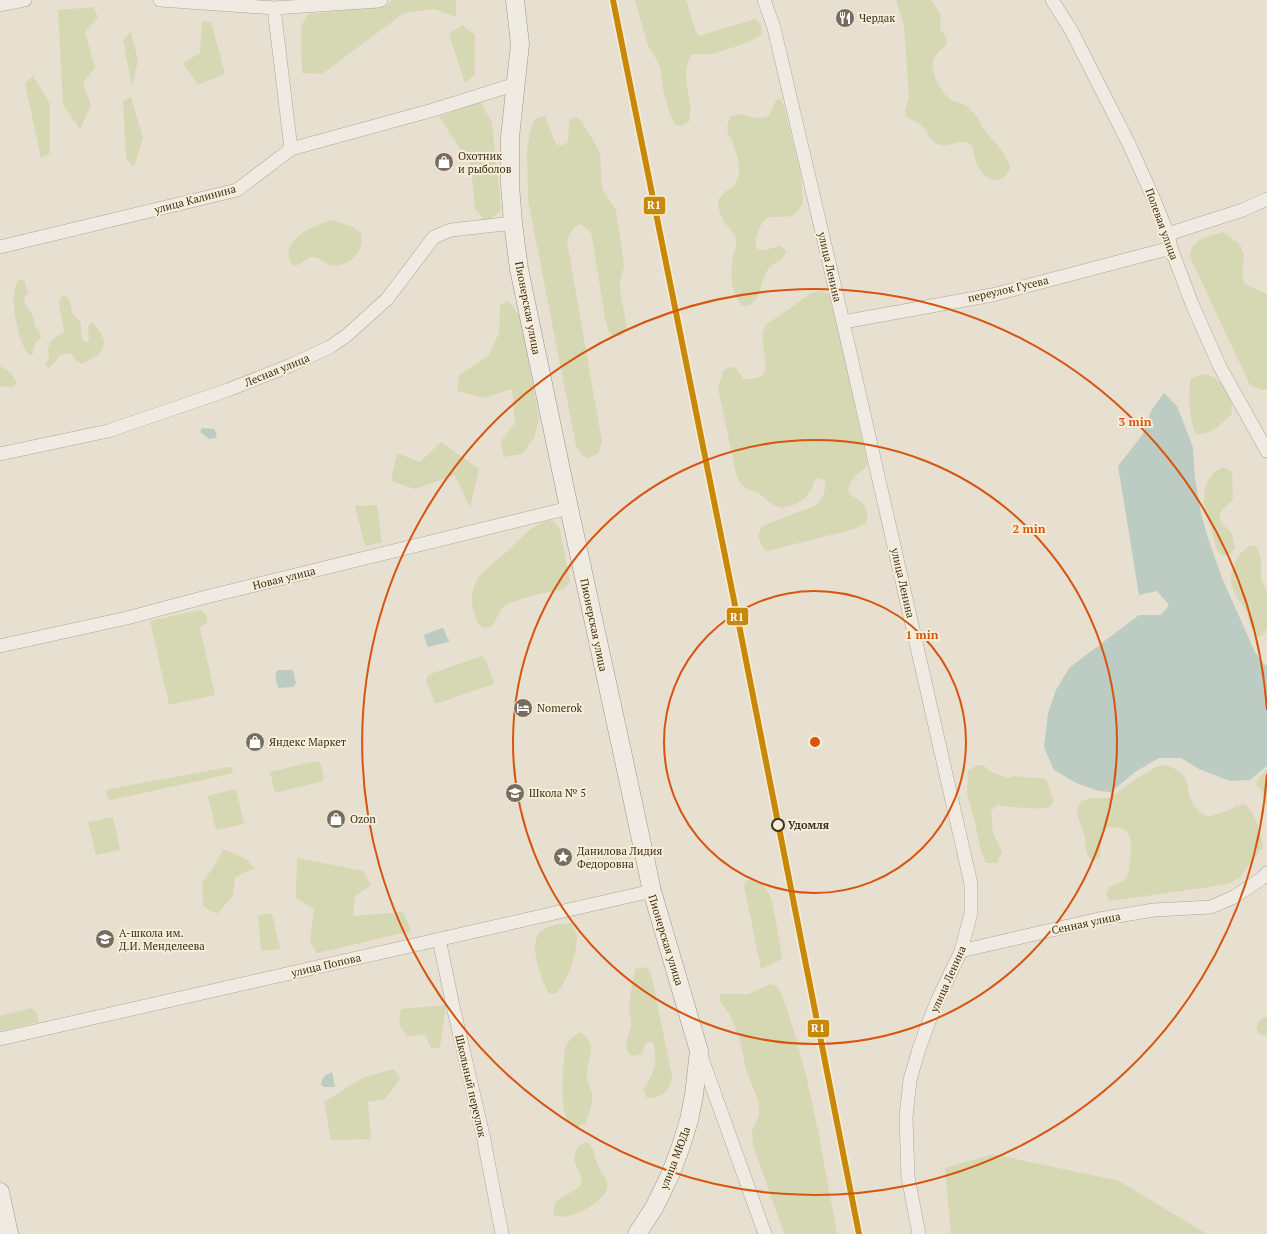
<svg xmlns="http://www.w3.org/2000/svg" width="1267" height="1234" viewBox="0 0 1267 1234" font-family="'PT Serif',serif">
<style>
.green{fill:#d6d7b3}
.water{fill:#bcccc2}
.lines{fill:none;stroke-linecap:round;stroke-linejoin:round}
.street-casing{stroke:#ada599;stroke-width:14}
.secondary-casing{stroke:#9c958a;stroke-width:19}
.street{stroke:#efebe3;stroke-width:13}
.secondary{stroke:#efebe3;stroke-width:18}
.rail-1-casing{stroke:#f7eed8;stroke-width:9}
.rail-1{stroke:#c88808;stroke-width:6}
.ring{fill:none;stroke:#d7550e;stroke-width:2}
.stop-dot{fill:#f7eed8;stroke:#3d2e20;stroke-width:2}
.labels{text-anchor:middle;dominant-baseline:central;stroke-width:4;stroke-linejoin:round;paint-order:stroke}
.poi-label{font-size:11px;fill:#3d2e20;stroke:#f7eed8;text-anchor:start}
.street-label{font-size:11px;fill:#3d2e20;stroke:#f7eed8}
.stop-label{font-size:11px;font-weight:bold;fill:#3d2e20;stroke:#f7eed8;text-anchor:start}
.centre{fill:#d7550e;stroke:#f7eed8;stroke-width:2}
.ring-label{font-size:12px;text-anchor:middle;font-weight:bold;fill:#d7550e;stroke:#f7eed8;stroke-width:4;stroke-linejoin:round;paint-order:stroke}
.line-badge{stroke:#f7eed8;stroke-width:1.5}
.badge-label{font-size:11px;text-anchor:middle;font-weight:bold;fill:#fff}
</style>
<rect width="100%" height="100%" fill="#e7e0d1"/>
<path class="green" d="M392 0H456V17L434 9 404 13 322 74 302 73 301 26 308 14 386 6Z
M635 0H686L696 32 699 36 755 19C761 24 763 27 761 35 756 40 717 54 709 54 700 55 701 52 691 55 678 79 695 98 689 122L681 126 675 125 670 114 663 89 661 72 658 62 648 46Z
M896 0H931L941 15 940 29 946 37 947 44C942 49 935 54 933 61 930 72 942 95 952 100 954 102 958 102 961 103 966 105 973 112 977 117 980 120 980 124 982 127 985 131 988 134 990 137 997 144 1006 155 1009 164 1012 171 1003 180 996 180 990 180 984 175 981 171 975 163 974 154 972 145 960 137 953 147 941 145 929 143 929 132 921 125 918 122 911 120 907 118 903 110 907 106 909 97L904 25Z
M93 7 98 17 85 32 95 68 83 82 91 106 80 129 63 105 58 10Z
M202 21 211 22 225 74 198 85 183 63 200 53Z
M462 25 475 35V74L465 83 449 34Z
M131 32 138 61 132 87 123 40Z
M33 76 50 104V153L41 159 25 83Z
M131 97 143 138 134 167 126 159 123 101Z
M778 99H780L783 103 801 175 803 201C795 227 775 211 765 220 762 222 761 225 760 228 756 236 755 240 757 249L765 250 780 246 786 251C782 264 777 259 769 268 759 279 762 308 742 306 730 290 730 275 733 256 734 250 738 245 736 238 735 234 732 232 729 228 722 220 718 211 718 200L726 191 734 186 739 176V166L738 159 731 138 728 134 727 127 730 117 740 114C747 116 763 121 769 115 772 112 774 105 776 100Z
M479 100 492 122 501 210 487 223 475 209 471 165 439 117Z
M545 116 554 140 557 145H563L568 142 569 123 571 118 577 117 582 122 597 147 600 154 602 189 616 210 624 265 620 284 621 296 627 328 624 333 620 336H614L609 332 605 318 591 232 581 224C571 227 570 233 567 242L602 442 598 453 588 458 583 456 576 446 528 200 527 150 530 132 534 120 539 117Z
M332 220 353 227 361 233C361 236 362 242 361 245 358 258 343 268 330 265 324 263 319 257 313 257 306 257 302 265 294 266 292 264 290 261 289 258 284 237 317 224 332 220Z
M1223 232 1240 244 1244 255 1242 277 1245 284 1267 294V389L1262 390 1250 385 1190 257C1190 239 1208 237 1223 232Z
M19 280H24L28 292 24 298 25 303 33 316 35 326 41 335V338C34 341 34 348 33 354L29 355C21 348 15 318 14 307 13 300 14 284 19 280Z
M819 291C826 292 829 294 832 300L867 462V466C862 471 854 476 851 482 839 502 874 493 866 523L854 529 767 551 764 549C759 539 756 537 762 526L817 505 823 496 825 489V481L822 479 818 478 814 481 812 489 804 499 794 505 782 508 773 505 758 493 747 489 740 483 736 473 718 388 723 371 730 367 736 368 743 379C785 382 753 344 766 325L810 294Z
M64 295 70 300 72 313 81 323V333L83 341 87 342 89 340 88 327 91 323H93C112 343 105 354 82 364L78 362 71 354C55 352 60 361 49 368L45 365 49 359 48 349 51 341 64 332C64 320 57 309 60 298Z
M508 301 521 318 539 419 534 438 522 454 504 457 501 441 515 423 512 389 483 398 457 391 459 375 489 355 499 333 500 305Z
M0 366 12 374 17 383C11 389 7 387 0 386Z
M1203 374C1221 376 1235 398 1231 415 1219 425 1214 434 1196 434 1189 423 1188 392 1191 378Z
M441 442 479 469 470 508 455 475 415 489 391 481 397 453 420 462Z
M1224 467 1232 472 1233 500C1226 506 1215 513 1222 523 1224 527 1229 529 1231 533 1234 537 1234 544 1235 549 1229 555 1223 560 1217 550L1204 504C1203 489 1208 472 1224 467Z
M377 505 382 542 365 546 355 506Z
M550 520 555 522 560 530 570 582 563 590C549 591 512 599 502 608 497 613 495 632 483 627 478 626 475 617 474 612 471 602 471 592 476 582 481 571 501 557 511 548 517 542 524 535 531 529 537 525 543 522 550 520Z
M1250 546H1255L1258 548 1261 558V580L1267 592V627L1265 633 1261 636 1257 637C1249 631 1250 620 1246 611 1242 603 1234 595 1232 586 1228 572 1237 552 1250 546Z
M200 610C205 613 208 616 207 623L200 628 215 695 169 705 150 621Z
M482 656 486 660 493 681V684L439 703H435L426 681 428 676 433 673Z
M316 761 320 763C322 769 325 776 323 781L275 793 270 772Z
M977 765H983L991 772 1009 778 1014 776 1046 779 1054 801C1052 803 1051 805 1049 807 1042 811 1007 806 997 805L991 811 993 833 1002 851 997 863H986L981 852 974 818 967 794 968 771Z
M1162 765C1172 766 1184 772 1187 782 1188 786 1188 791 1189 795 1193 805 1198 812 1207 817L1230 810 1235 806 1245 804C1256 815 1261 832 1263 847L1240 877 1230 883 1210 887 1110 901 1106 894 1109 887C1115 885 1124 882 1127 876 1129 872 1129 865 1130 861 1134 838 1130 822 1103 829L1101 835 1100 857 1094 861C1083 856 1087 843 1084 834 1081 821 1073 814 1081 801L1092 798H1110L1134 780 1156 767Z
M229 767H232L233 772 230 774 111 800 107 798 106 791 109 789Z
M1267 769V807L1262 792 1256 784 1258 779Z
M236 789 244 824 216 830 208 796Z
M113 817 120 850 96 855 88 822Z
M223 849 246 859 255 868 235 877 233 896 217 914 203 906 202 883 213 868Z
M297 858 363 871 371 885 355 896 353 916 403 912 411 931 317 953 310 942 314 909 296 898Z
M753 879C757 881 761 882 764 885 775 899 778 937 782 955V959L761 969 744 886 746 881Z
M272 913 280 949 261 951 258 915Z
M571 923C574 927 577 932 577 937 577 952 567 985 555 994L549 993C541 979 527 944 541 931 549 924 561 924 571 923Z
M644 967 650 971 652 978 672 1076C671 1090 661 1099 647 1098L643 1090C650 1078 657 1068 655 1054 655 1049 655 1046 652 1042H649L645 1044 642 1054 633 1056C619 1048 631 1034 631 1022 631 1018 630 1014 629 1010 629 996 633 983 635 969Z
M771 984 778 987C790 1013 797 1043 805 1071 818 1125 827 1180 837 1234H784L753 1145 752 1131 759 1115V1103L746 1069 739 1036 730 1015 719 1000 720 996 722 994H748Z
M446 1005 440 1048H431L425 1034 408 1037 399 1025 401 1009Z
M31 1008 37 1013 39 1022 0 1031V1016Z
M1267 1016V1035H1260L1256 1028 1259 1021Z
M580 1032C601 1046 585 1059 587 1077 588 1083 591 1089 592 1095 593 1104 589 1114 586 1123 583 1124 578 1128 574 1127 556 1120 564 1063 565 1048 568 1040 574 1036 580 1032Z
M393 1069 401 1078 385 1099 368 1102 371 1139 331 1140 324 1102 362 1078Z
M586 1142C594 1146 594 1155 597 1163 599 1171 609 1179 607 1188 605 1202 567 1223 554 1215 550 1194 574 1196 581 1184 585 1176 574 1167 574 1158 574 1154 577 1150 578 1146Z
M993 1154 1119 1181 1207 1234H951L945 1168Z"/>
<path class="water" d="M1164 393 1177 406 1193 447 1195 479 1201 513 1208 538 1222 578 1255 652 1263 663 1267 666V766L1250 780 1230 781 1199 769 1181 758H1159L1135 772 1111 792 1099 791 1076 783 1054 770 1044 747 1048 713 1056 690 1069 668 1139 615H1161L1169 605 1157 591 1139 595 1118 466 1143 434 1151 411Z
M202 428 214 429 217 435 215 438 209 439 200 432Z
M442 628 444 629 447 638 450 640 448 642 428 647 426 643 424 635Z
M278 670H293L296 683 293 687 279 688 277 685 275 674Z
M332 1072 335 1087H324L321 1085C322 1077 325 1075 332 1072Z"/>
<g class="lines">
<g class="street-casing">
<path id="street" d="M160 0 274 8 378 1 381 0
M764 0 774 28 843 322 971 884V913L961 951 938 999 928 1024 919 1049 910 1080 906 1117 908 1177 919 1234
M1052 0 1071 30 1129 144 1152 195 1168 234 1171 248 1192 304 1220 367 1267 451
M0 5 25 0
M274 8 291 149
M1168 234 1243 210 1267 199
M0 247 237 190 291 149 433 110 516 84
M843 322 992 295 1171 248
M0 454 108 431 228 390 291 365 330 347 346 336 387 299 434 237 451 230 513 223
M0 646 127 618 206 597 569 508
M439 939 453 1006 483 1135 502 1234
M961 951 1099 919 1154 910 1211 907 1234 897 1261 879 1267 873
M0 1039 652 891
M700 1053 765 1234"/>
</g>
<g class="secondary-casing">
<path id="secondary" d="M515 0 520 44 510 137V185L513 223 519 269 569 508 625 765 652 891 699 1051 694 1095 689 1120 681 1146 671 1173 654 1208 637 1234
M0 1192 9 1234"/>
</g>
<use href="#street" class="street"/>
<use href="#secondary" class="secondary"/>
<g class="rail-1-casing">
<path id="rail-1" d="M613 0 741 635 859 1234"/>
</g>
<use href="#rail-1" class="rail-1"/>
</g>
<g class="ring">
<circle cx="815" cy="742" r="151"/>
<circle cx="815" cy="742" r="302"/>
<path d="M1267 774A453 453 0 1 1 1267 710"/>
</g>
<defs>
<g id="restaurant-disc" transform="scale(1)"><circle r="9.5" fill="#786c5e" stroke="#f7eed8"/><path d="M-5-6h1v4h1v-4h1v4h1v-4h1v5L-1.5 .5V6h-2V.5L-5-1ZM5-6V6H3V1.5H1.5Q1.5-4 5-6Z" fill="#fff"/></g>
<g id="shop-disc" transform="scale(1)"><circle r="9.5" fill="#786c5e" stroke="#f7eed8"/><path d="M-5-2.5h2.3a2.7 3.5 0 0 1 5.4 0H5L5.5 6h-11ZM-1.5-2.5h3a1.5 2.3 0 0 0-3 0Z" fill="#fff"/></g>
<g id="hotel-disc" transform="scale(1)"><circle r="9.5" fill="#786c5e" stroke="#f7eed8"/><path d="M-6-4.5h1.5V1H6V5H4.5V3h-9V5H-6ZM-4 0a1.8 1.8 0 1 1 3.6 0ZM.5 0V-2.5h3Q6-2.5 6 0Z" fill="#fff"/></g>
<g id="school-disc" transform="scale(1)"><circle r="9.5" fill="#786c5e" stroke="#f7eed8"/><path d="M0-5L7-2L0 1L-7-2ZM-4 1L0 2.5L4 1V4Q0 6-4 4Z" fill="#fff"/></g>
<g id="sight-disc" transform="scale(1)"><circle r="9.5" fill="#786c5e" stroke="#f7eed8"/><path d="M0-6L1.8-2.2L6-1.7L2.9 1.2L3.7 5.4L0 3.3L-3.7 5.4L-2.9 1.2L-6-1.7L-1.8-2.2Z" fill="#fff"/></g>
</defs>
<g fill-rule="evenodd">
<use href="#restaurant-disc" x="845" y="18"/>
<use href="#shop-disc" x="444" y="162"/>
<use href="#hotel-disc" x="523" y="708"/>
<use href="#shop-disc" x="255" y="742"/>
<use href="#school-disc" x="515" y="793"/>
<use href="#shop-disc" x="336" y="819"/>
<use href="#sight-disc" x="563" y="857"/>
<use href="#school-disc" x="105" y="939"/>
</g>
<circle class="stop-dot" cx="778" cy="825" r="6"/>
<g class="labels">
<g class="poi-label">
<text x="859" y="18">Чердак</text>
<text x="458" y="156">Охотник<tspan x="458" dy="13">и рыболов</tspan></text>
<text x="537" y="708">Nomerok</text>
<text x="269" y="742">Яндекс Маркет</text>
<text x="529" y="793">Школа № 5</text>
<text x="350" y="819">Ozon</text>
<text x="577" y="851">Данилова Лидия<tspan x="577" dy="13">Федоровна</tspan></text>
<text x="119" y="933">А-школа им.<tspan x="119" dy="13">Д.И. Менделеева</tspan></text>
</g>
<g class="street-label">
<text transform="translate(195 199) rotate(-15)">улица Калинина</text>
<text transform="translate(1162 224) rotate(70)">Полевая улица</text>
<text transform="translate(830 267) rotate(77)">улица Ленина</text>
<text transform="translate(1008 289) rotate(-13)">переулок Гусева</text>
<text transform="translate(528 308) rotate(79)">Пионерская улица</text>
<text transform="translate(277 370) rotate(-22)">Лесная улица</text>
<text transform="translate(284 578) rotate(-14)">Новая улица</text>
<text transform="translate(903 583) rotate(77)">улица Ленина</text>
<text transform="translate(594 625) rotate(78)">Пионерская улица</text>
<text transform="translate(1086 923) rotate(-12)">Сенная улица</text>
<text transform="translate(666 940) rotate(73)">Пионерская улица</text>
<text transform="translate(326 965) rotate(-13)">улица Попова</text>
<text transform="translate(948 979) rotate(-66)">улица Ленина</text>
<text transform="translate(471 1086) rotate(77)">Школьный переулок</text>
<text transform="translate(675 1158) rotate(-69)">улица МЮДа</text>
</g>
<g class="stop-label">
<text x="788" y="825">Удомля</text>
</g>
</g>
<circle cx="815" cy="742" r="6" class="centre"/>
<g class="ring-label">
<text x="1135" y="426">3 min</text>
<text x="1029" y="533">2 min</text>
<text x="922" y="639">1 min</text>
</g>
<g class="line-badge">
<rect x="643" y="196" width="23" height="19" rx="4" fill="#c88808"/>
<rect x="726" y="607" width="23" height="19" rx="4" fill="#c88808"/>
<rect x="807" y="1019" width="23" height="19" rx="4" fill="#c88808"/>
</g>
<g class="badge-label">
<text x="654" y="209">R1</text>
<text x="737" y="621">R1</text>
<text x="818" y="1032">R1</text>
</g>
</svg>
